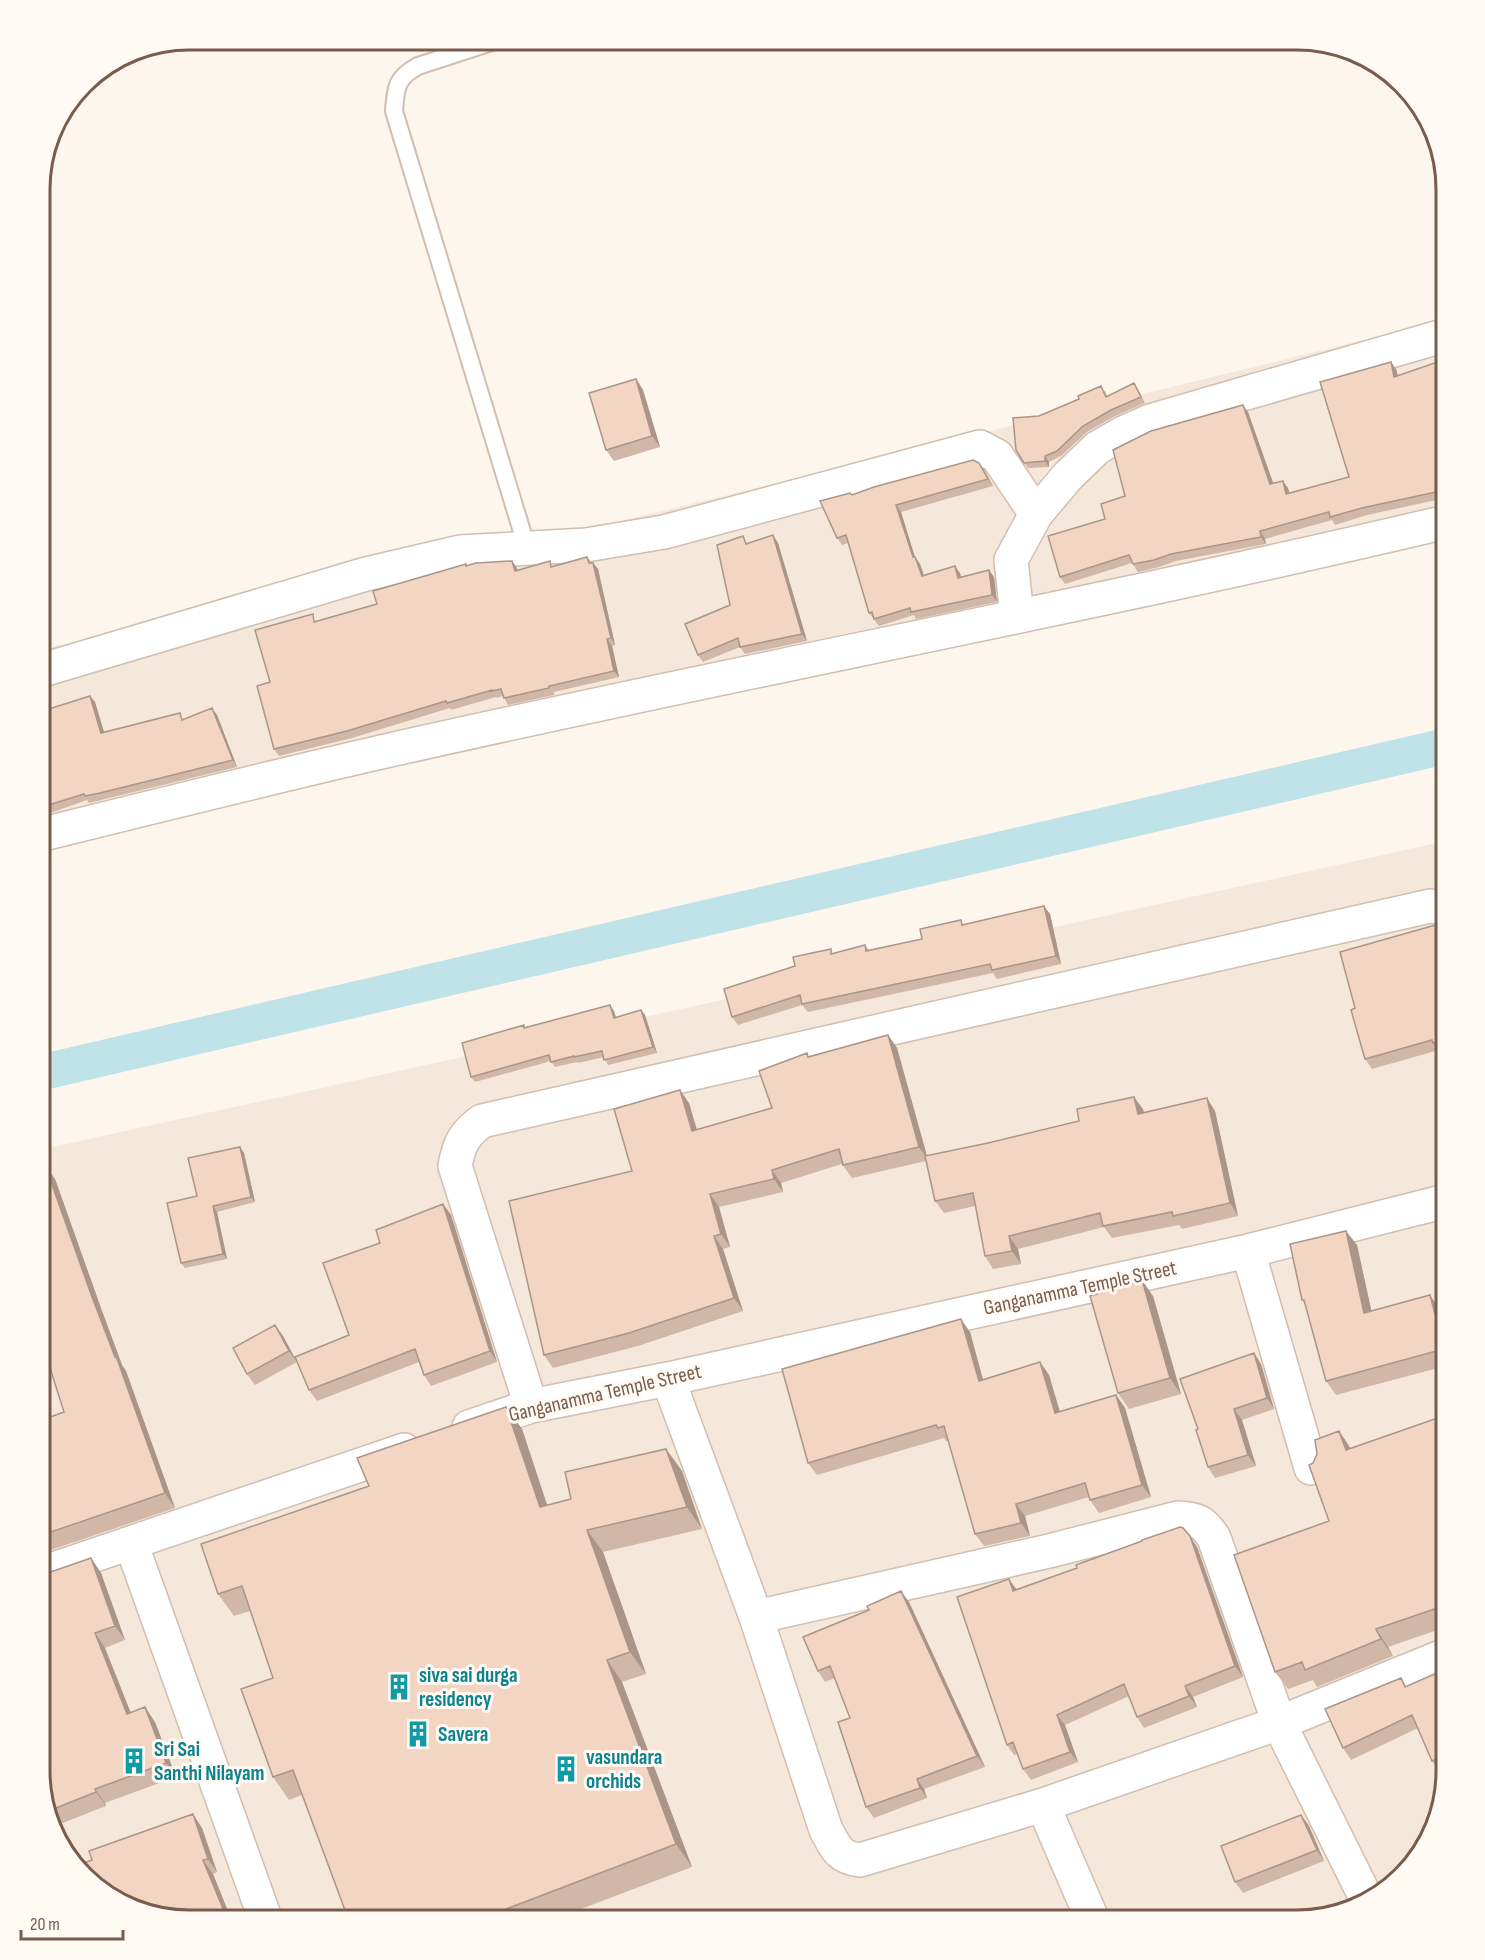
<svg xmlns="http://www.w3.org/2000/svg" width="1485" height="1960" viewBox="0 0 1485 1960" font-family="'Sofia Sans Condensed',sans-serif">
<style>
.residential{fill:#f5e8da}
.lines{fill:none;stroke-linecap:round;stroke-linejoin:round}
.canal{stroke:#bfe3e8;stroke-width:36}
.lane-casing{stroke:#d1beb0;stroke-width:20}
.street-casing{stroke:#d1beb0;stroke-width:36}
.lane{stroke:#fff;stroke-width:16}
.street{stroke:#fff;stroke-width:33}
.wall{fill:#d1b7a8}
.shaded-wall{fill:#aa9588}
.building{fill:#f3d5c3;stroke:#aa9588;stroke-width:1.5}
.labels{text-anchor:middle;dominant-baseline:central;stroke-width:6;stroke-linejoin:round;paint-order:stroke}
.street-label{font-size:21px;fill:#7a5c4d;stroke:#fffaf3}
.culture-label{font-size:21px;font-weight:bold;fill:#0d838f;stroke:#fffaf3;text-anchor:start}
.rim{fill:none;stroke:#7a5c4d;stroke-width:3}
</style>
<rect width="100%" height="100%" fill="#fdf6ec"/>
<path class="residential" d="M1446 320V512L39 825V649L231 616Z
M1446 841V1772L1426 1846 1379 1896 1297 1921H188L114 1901 64 1854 39 1772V1150Z"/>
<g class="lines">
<path class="canal" d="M39 1073 1446 746"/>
<g class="lane-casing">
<path id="lane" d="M501 39 418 66C396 78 396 87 394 111L527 548"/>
</g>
<g class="street-casing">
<path id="street" d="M1017 616 1011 560 1036 514 1068 476 1097 448 1123 433 1150 421 1446 335
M39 671 366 574 460 552 586 545 664 532 980 447 997 456 1036 514
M39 835C152 807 264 779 377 753 732 672 1091 606 1446 522
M1248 1251 1311 1468
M668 1379 756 1617 826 1830C836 1848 838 1857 860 1860L1043 1805 1279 1723 1446 1655
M531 1406 455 1166C459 1144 464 1134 482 1121L1430 906 1446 908
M469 1427 531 1406 668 1379 1248 1251 1446 1201
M131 1543 266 1921
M39 1574 404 1450
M756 1617 1049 1551 1178 1518C1197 1519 1203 1521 1214 1538L1279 1723 1367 1900
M1043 1805 1093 1921"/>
</g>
<use href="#lane" class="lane"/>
<use href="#street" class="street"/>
</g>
<path class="wall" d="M1446 359V496L1440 497 1441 499 1367 515 1335 525 1332 520 1265 539 1266 544 1176 561 1159 567 1138 572 1132 563 1065 584 1060 577 1105 519 1125 496 1248 412 1273 484 1288 488 1289 493 1349 477 1396 369 1398 376Z
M636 379 643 390 660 447 614 461 606 450Z
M1138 389 1145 403 1115 416 1087 432 1061 456 1049 462V467L1028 468 1016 450 1039 416 1105 391 1107 396Z
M984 470 993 486 901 512 915 557 920 564 924 575 960 573 961 577H994L997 602 916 619 914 615 879 626 869 613 848 543 842 545 837 538 850 493 852 495Z
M778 543 807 641 745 654 740 647 703 662 698 655 730 605 748 544Z
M587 557 598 569 615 645 612 646 619 677 554 692V695L508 705 503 696 497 698 496 697 451 710 450 708 352 738 279 756 274 749 270 682 317 621 377 604 467 565 512 561 517 570 553 566Z
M90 696 95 702 104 732 217 715 237 767 105 799 89 803 87 800 53 812 40 816 39 712Z
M1050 914 1061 964 997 979 993 973 808 1012 802 1005 738 1025 732 1017 833 953 865 945 869 950 922 939 964 924Z
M1446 922V1052L1441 1053 1439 1050 1372 1069 1365 1059 1355 1008Z
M641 1010 645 1015 657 1053 608 1065 604 1057 578 1063 577 1062 555 1067 551 1061 475 1082 471 1077 525 1027 614 1011 616 1018Z
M888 1035 897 1048 927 1156 1143 1109 1144 1113 1215 1111 1238 1216 1182 1229 1179 1225 1112 1238 1104 1227 1018 1249 1021 1264 993 1269 985 1256 975 1206 944 1213 935 1201 926 1161 852 1178 842 1164 781 1183 783 1192 719 1207 730 1247 723 1249 743 1311 638 1346 553 1368 544 1355 632 1171 689 1103 697 1130 772 1108 809 1057Z
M240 1147 244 1153 255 1202 217 1212 227 1259 185 1268 181 1263 197 1196Z
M55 1179 102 1311 122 1365 126 1371 175 1508 39 1554V1421L64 1412Z
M443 1204 451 1215 497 1362 431 1386 424 1375 419 1362 317 1401 309 1390 349 1335 380 1243Z
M1357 1245 1371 1311 1440 1310 1446 1331V1366L1336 1395 1326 1381 1305 1305 1302 1300Z
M1153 1296 1181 1394 1129 1409 1118 1393Z
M275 1325 283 1336 297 1362 255 1385 247 1374Z
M970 1332 983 1380 1040 1362 1049 1375 1060 1412 1116 1395 1125 1408 1151 1497 1099 1513 1090 1500 1089 1497 1025 1516 1030 1536 984 1546 975 1534 948 1441H946L944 1438 817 1475 808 1463Z
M1254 1353 1261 1364 1274 1409 1242 1420 1256 1466 1215 1478 1208 1467 1198 1429Z
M506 1407 522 1429 547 1505 571 1499 666 1449 682 1471 702 1529 603 1552 646 1674 622 1682 692 1867 549 1921H349L302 1795 289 1800 273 1777V1678L250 1611 234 1616 218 1594 369 1486Z
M1446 1415V1627L1388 1647 1393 1656 1317 1687 1313 1680 1288 1689 1275 1672 1329 1521 1313 1463 1339 1431 1351 1449Z
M1197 1547 1243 1677 1193 1697 1197 1707 1144 1728 1137 1717 1129 1696 1065 1725 1078 1762 1031 1780 1023 1769 1018 1754 1014 1755 1007 1745 1016 1589Z
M91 1558 101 1573 125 1640 105 1648 131 1713 155 1722 176 1777 105 1803 106 1806 55 1826 39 1772 50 1750Z
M909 1602 985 1767 924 1789 927 1798 874 1818 866 1807 850 1718 835 1678 825 1682 818 1671 869 1610Z
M1401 1678 1406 1686 1445 1772 1441 1774 1432 1761 1418 1728 1351 1760 1343 1748Z
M1301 1815 1309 1826 1324 1861 1243 1893 1235 1882Z
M202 1828 217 1872 213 1874 230 1916 233 1921H188Z"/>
<path class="shaded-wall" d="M1391 362 1396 369 1400 384 1394 377Z
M636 379 643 390 660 447 652 436Z
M1243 405 1248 412 1276 491 1270 484Z
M1045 456 1049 462V467L1045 461Z
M979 463 984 470 993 486 988 479Z
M1283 481 1288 488 1291 501 1286 494Z
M896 505 901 512 917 564 913 557Z
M1260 531 1265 539 1266 544 1261 537Z
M773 535 778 543 807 641 802 634Z
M915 557 920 564 926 583 922 576Z
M512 561 517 568 519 578 515 571Z
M593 563 598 569 615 645 611 638Z
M955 566 960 573 963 585 958 578Z
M989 570 994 577 997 602 992 595Z
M607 639 612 646 619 677 614 671Z
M90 696 95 702 106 739 101 733Z
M212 708 217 715 237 767 233 760Z
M1044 906 1050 914 1061 964 1056 956Z
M610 1005 614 1011 618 1024 614 1018Z
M641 1010 645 1015 657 1053 653 1047Z
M888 1035 897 1048 928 1160 919 1147Z
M680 1090 689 1103 701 1144 692 1131Z
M1134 1097 1143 1109 1146 1126 1138 1114Z
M1207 1098 1215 1111 1238 1216 1230 1203Z
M240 1147 244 1153 255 1202 251 1197Z
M45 1165 55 1179 102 1311 122 1365 126 1371 175 1508 165 1493 92 1297Z
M772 1170 781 1183 783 1192 774 1179Z
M710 1194 719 1207 730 1247 721 1234Z
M443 1204 451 1215 497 1362 490 1351Z
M213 1206 217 1212 227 1259 223 1254Z
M1346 1231 1357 1245 1375 1327 1364 1313Z
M714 1236 723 1249 743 1311 734 1298Z
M1009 1236 1018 1249 1021 1264 1012 1251Z
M1142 1280 1153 1296 1181 1394 1170 1378Z
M1430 1295 1440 1310 1446 1331V1352L1444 1349Z
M961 1319 970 1332 987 1394 979 1381Z
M275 1325 283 1336 297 1362 289 1351Z
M1254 1353 1261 1364 1274 1409 1267 1398Z
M1040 1362 1049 1375 1064 1426 1055 1413Z
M1116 1395 1125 1408 1151 1497 1142 1485Z
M506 1407 522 1429 555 1529 540 1507Z
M1234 1409 1242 1420 1256 1466 1248 1455Z
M1339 1431 1351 1449 1346 1450Z
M666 1449 682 1471 702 1529 687 1507Z
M1016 1504 1025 1516 1030 1536 1021 1523Z
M587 1530 603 1552 646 1674 630 1652Z
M1190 1536 1197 1547 1243 1677 1235 1666Z
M91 1558 101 1573 125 1640 115 1626Z
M1009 1579 1017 1590 1013 1591Z
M901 1591 909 1602 985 1767 977 1756Z
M1376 1629 1388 1647 1393 1656 1381 1639Z
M95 1633 105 1648 137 1729 127 1714Z
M607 1660 622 1682 692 1867 676 1844Z
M1185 1686 1193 1697 1197 1707 1189 1696Z
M145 1707 155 1722 176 1777 166 1763Z
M1057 1715 1065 1725 1078 1762 1070 1752Z
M917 1779 924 1789 927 1798 920 1788Z
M95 1789 105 1803 106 1806 96 1792Z
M193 1814 202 1828 217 1872 208 1859Z
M1301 1815 1309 1826 1324 1861 1317 1850Z
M203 1860 213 1874 230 1916 233 1921H228Z"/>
<path class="building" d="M1446 359V488L1435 490 1436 492 1362 508 1330 517 1329 512 1260 531 1261 537 1171 554 1154 560 1133 564 1129 555 1060 577 1048 536 1105 519 1101 504 1125 496 1113 450 1151 431 1243 405 1270 484 1283 481 1286 494 1349 477 1320 382 1391 362 1394 377Z
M636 379 652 436 606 450 589 393Z
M1134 383 1141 397 1111 410 1083 426 1057 451 1045 456V461L1024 463 1016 450 1013 418 1039 416 1079 399 1078 396 1101 386 1106 397Z
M973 460 979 463 988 479 896 505 913 557H915L922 576 955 566 958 578 989 570 992 595 911 612 910 608 874 619 872 612 869 613 846 535 837 538 820 501 850 493 852 495 874 487Z
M773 535 802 634 740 647 738 638 698 655 685 624 730 605 717 545 743 536 746 544Z
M587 557 589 563H593L611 638 607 639 614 671 549 686V688L504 698 501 689 492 691V690L447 703 446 701 347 731 274 749 257 686 270 682 255 630 313 614 314 622 377 604 373 591 466 564V566L476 563 512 561 515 571 550 561 551 567Z
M90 696 101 733 180 713 182 720 212 708 233 760 100 793 85 796 84 794 39 808V712Z
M1044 906 1056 956 992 970 990 964 802 1004 800 995 732 1017 724 989 795 966 793 957 831 949V954L865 945 866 951 922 939 920 929 961 920 962 925Z
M1446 922V1039L1433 1043 1432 1040 1365 1059 1351 1010 1355 1008 1340 952Z
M610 1005 614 1018 641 1010 653 1047 604 1060 602 1051 574 1057V1056L551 1062 549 1055 471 1077 462 1043 524 1025V1028Z
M888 1035 919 1147 843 1165 839 1149 772 1170 774 1179 710 1194 721 1234 714 1236 734 1298 629 1333 544 1355 509 1201 632 1171 614 1109 680 1090 692 1131 772 1108 759 1071 807 1053 808 1057Z
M1134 1097 1138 1114 1207 1098 1230 1203 1173 1216 1172 1212 1103 1226 1100 1213 1009 1236 1012 1251 985 1256 973 1193 935 1201 925 1156 988 1143 1079 1121 1077 1109Z
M240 1147 251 1197 213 1206 223 1254 181 1263 167 1203 197 1196 188 1158Z
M45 1165 92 1297 115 1357 116 1356 165 1493 39 1536V1421L64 1412 39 1333V1167Z
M443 1204 490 1351 424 1375 415 1349 309 1390 295 1357 349 1335 323 1263 380 1243 376 1230Z
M1346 1231 1364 1313 1430 1295 1444 1349 1326 1381 1304 1300H1302L1290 1244Z
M1142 1280 1170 1378 1118 1393 1090 1296Z
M961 1319 979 1381 1040 1362 1055 1413 1116 1395 1142 1485 1090 1500 1085 1483 1016 1504 1021 1523 975 1534 944 1426 938 1428 936 1425 808 1463 782 1369Z
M275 1325 289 1351 247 1374 233 1348Z
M1254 1353 1267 1398 1234 1409 1248 1455 1208 1467 1196 1430 1198 1429 1180 1379Z
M506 1407 540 1507 571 1499 565 1472 666 1449 687 1507 587 1530 630 1652 607 1660 676 1844 475 1921H349L293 1770 273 1777 241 1689 273 1678 242 1586 218 1594 201 1544 369 1486 357 1458Z
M1446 1415V1605L1376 1629 1381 1639 1305 1670 1302 1662 1275 1672 1234 1555 1329 1521 1309 1465 1313 1463 1317 1454 1315 1440 1339 1431 1346 1450Z
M1180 1527 1183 1528 1190 1536 1235 1666 1185 1686 1189 1696 1137 1717 1124 1684 1057 1715 1070 1752 1023 1769 1013 1742 1007 1745 957 1597 1009 1579 1013 1591 1077 1568 1076 1565 1142 1541V1540Z
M91 1558 115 1626 95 1633 127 1714 145 1707 166 1763 95 1789 96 1792 51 1810 39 1772V1754L50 1750 39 1724V1576Z
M901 1591 977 1756 917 1779 920 1788 866 1807 838 1722 850 1718 830 1666 818 1671 803 1637 869 1610 867 1606Z
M1446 1669V1774L1439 1758 1432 1761 1412 1715 1343 1748 1325 1709 1401 1678 1405 1687Z
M193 1814 208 1859 203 1860 228 1921H188L114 1901 76 1866 92 1860 89 1851Z
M1301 1815 1317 1850 1235 1882 1221 1846Z
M1418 1855 1408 1865 1406 1861Z
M968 1913 970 1921H942Z"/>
<defs>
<g id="building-bare" transform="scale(2.07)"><path d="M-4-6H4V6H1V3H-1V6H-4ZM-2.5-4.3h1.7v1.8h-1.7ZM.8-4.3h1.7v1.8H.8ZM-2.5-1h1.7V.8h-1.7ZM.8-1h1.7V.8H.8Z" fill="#0f9aa8" stroke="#fffaf3" stroke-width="2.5" paint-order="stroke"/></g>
</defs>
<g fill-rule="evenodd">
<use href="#building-bare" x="399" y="1687"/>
<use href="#building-bare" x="418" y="1734"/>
<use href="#building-bare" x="134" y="1761"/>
<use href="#building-bare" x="566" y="1769"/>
</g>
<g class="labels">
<g class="street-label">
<text transform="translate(1080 1288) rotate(-12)">Ganganamma Temple Street</text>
<text transform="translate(605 1393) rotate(-13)">Ganganamma Temple Street</text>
</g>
<g class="culture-label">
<text x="419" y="1675">siva sai durga<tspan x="419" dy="24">residency</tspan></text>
<text x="438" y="1734">Savera</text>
<text x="154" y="1749">Sri Sai<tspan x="154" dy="24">Santhi Nilayam</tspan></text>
<text x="586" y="1757">vasundara<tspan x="586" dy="24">orchids</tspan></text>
</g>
</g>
<path d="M0 0H1485V1960H0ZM189 50H1297A139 139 0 0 1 1436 189V1771A139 139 0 0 1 1297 1910H189A139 139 0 0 1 50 1771V189A139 139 0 0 1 189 50Z" fill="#fffaf3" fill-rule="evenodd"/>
<path class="rim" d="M189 50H1297A139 139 0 0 1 1436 189V1771A139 139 0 0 1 1297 1910H189A139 139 0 0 1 50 1771V189A139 139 0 0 1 189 50Z"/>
<path d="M21 1930v9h102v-9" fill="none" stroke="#7a5c4d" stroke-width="3"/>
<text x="30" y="1930" font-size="18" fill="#7a5c4d" stroke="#fffaf3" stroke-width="4.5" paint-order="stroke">20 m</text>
</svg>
